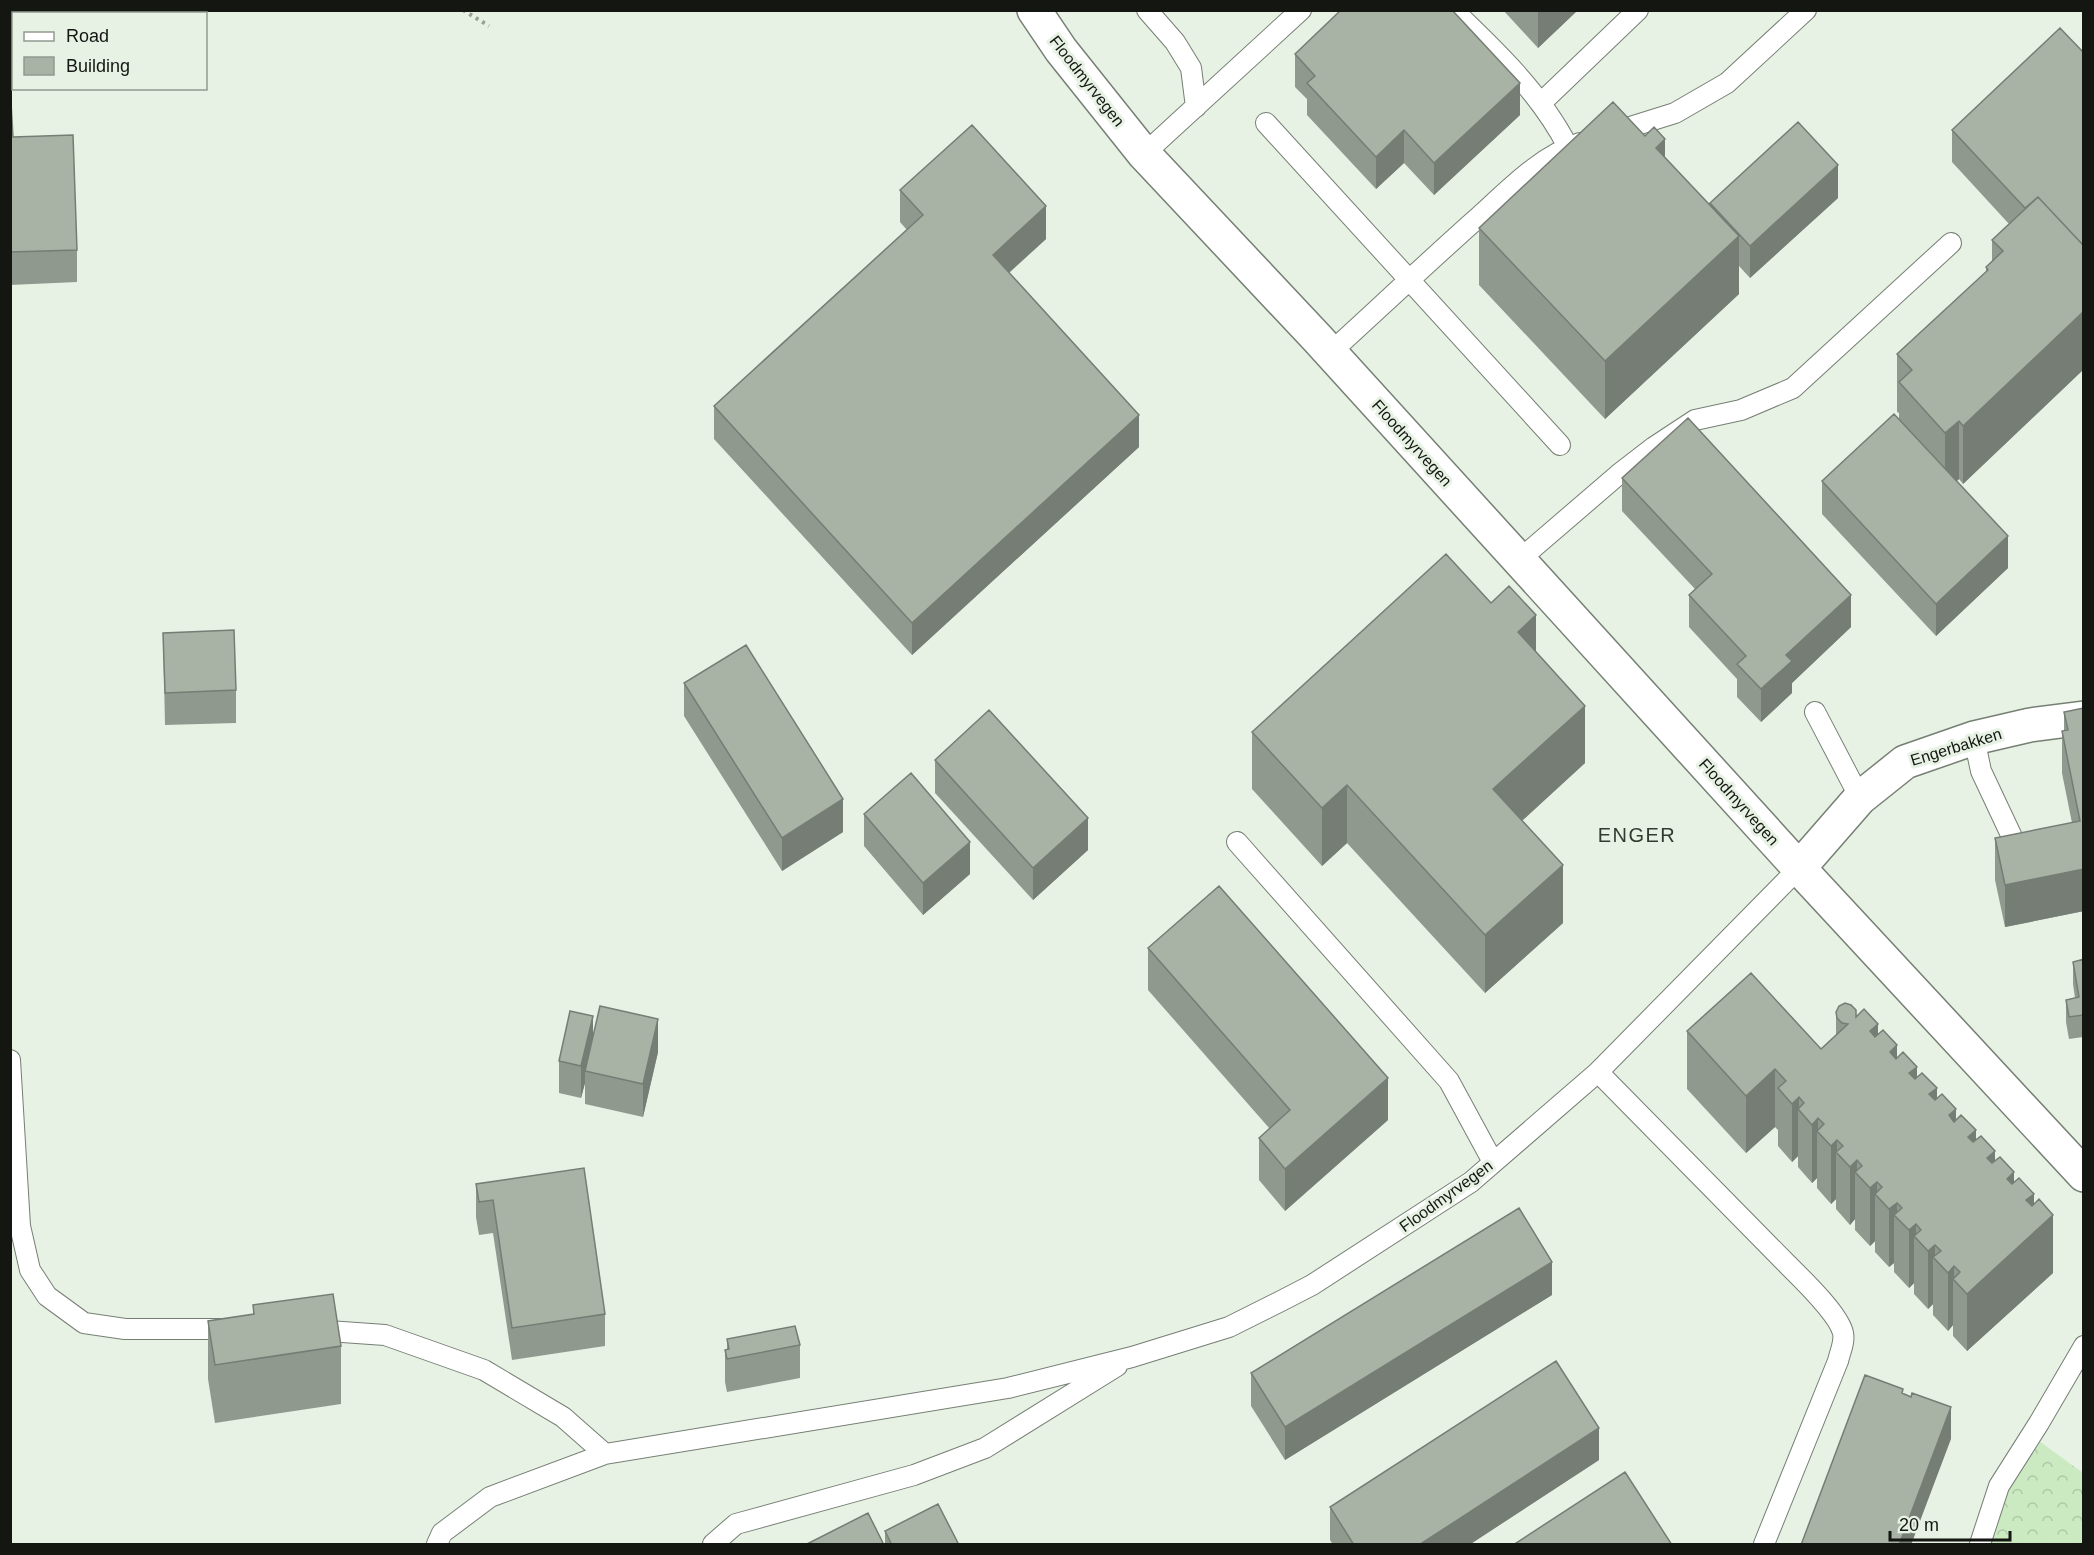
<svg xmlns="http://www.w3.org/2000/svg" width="2094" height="1555" viewBox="0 0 2094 1555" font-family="Helvetica,sans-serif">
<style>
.forest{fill:url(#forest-crowns)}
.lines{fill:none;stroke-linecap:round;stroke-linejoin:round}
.lane-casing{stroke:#767f74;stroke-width:22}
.street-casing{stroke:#767f74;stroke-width:36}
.path{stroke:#98a095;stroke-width:4;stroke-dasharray:3 4.5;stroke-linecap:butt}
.lane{stroke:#fff;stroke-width:20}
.street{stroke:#fff;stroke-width:33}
.wall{fill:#90998e}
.shaded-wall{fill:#767d74}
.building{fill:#a8b2a5;stroke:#767d74;stroke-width:1.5}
.labels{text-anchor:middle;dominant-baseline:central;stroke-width:6;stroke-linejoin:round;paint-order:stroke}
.street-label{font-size:16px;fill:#131611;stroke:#e7f2e4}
.quarter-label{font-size:20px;letter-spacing:1.5px;fill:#333b31;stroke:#e7f2e4}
</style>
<defs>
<pattern id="forest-crowns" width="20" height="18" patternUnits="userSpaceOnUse" patternTransform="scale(1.5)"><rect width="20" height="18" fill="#cbeac2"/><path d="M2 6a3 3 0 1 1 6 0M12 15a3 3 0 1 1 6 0" fill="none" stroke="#adc8a6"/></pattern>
</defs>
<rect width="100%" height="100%" fill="#e7f2e4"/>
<path class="forest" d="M2039 1441 2083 1473V1544H1980L1987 1524Z"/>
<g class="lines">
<g class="lane-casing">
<path id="lane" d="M1147 10 1175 42 1191 68 1196 107
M1453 10C1496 51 1541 94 1568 147
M1541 103 1638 10
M1266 123 1560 445
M1611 133 1675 113 1727 83 1806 10
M1144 154 1301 10
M1330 353C1378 309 1425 265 1473 222 1506 193 1538 157 1580 143
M1519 560 1619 474 1654 447 1695 420 1741 410 1793 388 1951 243
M1815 712 1860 798
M1974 738 1981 771 2021 856
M1237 842 1449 1081 1493 1162
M10 1060 20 1226 30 1270 47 1296 84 1323 125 1329H234
M1598 1072 1786 1263C1801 1278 1839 1314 1843 1333 1845 1342 1840 1352 1838 1361L1764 1544
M314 1330 385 1335 484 1370 563 1417 605 1454
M437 1544 442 1533 490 1497 605 1454 1008 1388 1132 1357 1229 1327 1281 1301 1312 1285 1471 1182 1598 1072 1799 868
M713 1544 736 1524 914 1475 985 1448 1117 1366
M1980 1544 1999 1486 2039 1423 2084 1346"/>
</g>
<g class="street-casing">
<path id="street" d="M1034 10 1061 50 1144 154 1317 338 1799 868 2084 1175
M1799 868 1860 798 1905 762 1974 738 2030 725 2084 718"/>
</g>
<path class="path" d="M463 10 489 26"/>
<use href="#lane" class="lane"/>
<use href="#street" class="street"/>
</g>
<path class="wall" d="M1503 10H1578L1538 48Z
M2084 53V369L1963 484 1959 479 1957 481 2008 568 1936 636 1822 514V481L1899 418V413L1897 412V354L1986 272V267L1992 261V240L2009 224 1952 162V130Z
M1295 54 1520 115 1434 195 1404 163 1376 189 1307 115V99L1295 87Z
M10 85 13 137 77 250V282L10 285Z
M1665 158 1710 205V203L1838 198 1750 278 1739 266V294L1605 419 1479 285V228Z
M900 190 1046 239 1009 273 1139 447 912 655 714 439V406L907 230 900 222Z
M1622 478 1851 627 1792 683V693L1761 722 1737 697V679L1689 627V595L1695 589 1622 511Z
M163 633 236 690V723L165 725Z
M1536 652 1585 763 1522 821 1563 923 1485 993 1347 843 1322 866 1252 789V732Z
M684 683 843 832 782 871 684 716Z
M2084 708V911L2005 927 1995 880V838L2072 823 2062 773V731H2064V712Z
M935 760 1088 850 1033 900 935 793Z
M864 814 970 874 923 915 864 846Z
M1148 948 1388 1120 1285 1211 1259 1180V1138L1270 1129 1148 990Z
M2084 959V1040L2083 1037 2069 1039 2066 1022V1000L2075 998 2073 984V962Z
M1836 1012 1856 1017 1878 1035 1897 1058 1976 1140 2034 1204 2053 1273 1967 1351 1953 1336V1325L1948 1331 1933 1315V1304L1928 1309 1914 1294V1283L1909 1288 1894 1272V1263L1889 1267 1875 1252V1241L1870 1246 1855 1230V1219L1850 1225 1836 1209V1199L1831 1204 1817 1188V1178L1812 1183 1798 1167V1156L1792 1162 1778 1146V1130L1775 1127 1746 1153 1687 1089V1031L1821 1049 1836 1035Z
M593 1036 658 1052 643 1117 585 1104V1083L581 1098 559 1093V1061Z
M584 1168 605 1314V1346L512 1360 493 1233 479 1235 476 1217V1184Z
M1552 1295 1285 1460 1251 1406V1373Z
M253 1305 341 1346V1404L215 1423 208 1379V1321L253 1315Z
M727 1339 800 1345V1378L727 1392 725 1382V1350H727Z
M1599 1460 1469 1545H1333L1330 1540V1507Z
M885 1531 959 1545H885Z"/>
<path class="shaded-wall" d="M1538 10H1578L1538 48Z
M1520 83V115L1434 195V163Z
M1404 130V163L1376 189V157Z
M1665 139V197L1656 148Z
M1838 165V198L1750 278V246Z
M1046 206V239L993 287V255Z
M1739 236V294L1605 419V361Z
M2084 311V369L1963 484V426Z
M1139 415V447L912 655V623Z
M1959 421V479L1945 491V433Z
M2008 536V568L1936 636V604Z
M1851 595V627L1792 683V693L1761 722V689L1786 655Z
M1536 615V672L1518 632Z
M1585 706V763L1493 847V789Z
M1347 785V843L1322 866V808Z
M843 799V832L782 871V838Z
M1088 818V850L1033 900V868Z
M970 842V874L923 915V883Z
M1563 865V923L1485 993V935Z
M2084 869V911L2005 927V885Z
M593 1016V1049L585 1071V1083L581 1098V1066Z
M658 1019V1052L643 1117V1084Z
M1878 1024V1082L1870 1031Z
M1897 1045V1103L1890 1052Z
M1917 1067V1124L1909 1073Z
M1775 1069V1127L1746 1153V1096Z
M1388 1078V1120L1285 1211V1169Z
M1937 1088V1145L1929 1094Z
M1799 1097V1111L1798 1109V1156L1792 1162V1104Z
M1956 1109V1167L1949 1115Z
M1818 1118V1133L1817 1131V1178L1812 1183V1125Z
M1976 1130V1188L1968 1137Z
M1837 1140V1153L1836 1152V1199L1831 1204V1146Z
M1995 1151V1209L1987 1158Z
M1857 1160V1174L1855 1172V1219L1850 1225V1167Z
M2014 1172V1230L2007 1179Z
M1877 1182V1195L1875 1194V1241L1870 1246V1188Z
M2034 1194V1232L2053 1215V1273L1967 1351V1294L2026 1200Z
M1897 1203V1217L1894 1215V1263L1889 1267V1209Z
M1916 1224V1238L1914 1236V1283L1909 1288V1230Z
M1935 1245V1259L1933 1257V1304L1928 1309V1251Z
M1552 1262V1295L1285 1460V1427Z
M1954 1266V1280L1953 1279V1325L1948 1331V1273Z
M1951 1407V1439L1911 1545H1899Z
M1599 1428V1460L1469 1545H1419Z"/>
<path class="building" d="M1341 10H1452L1520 83 1434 163 1404 130 1376 157 1307 83 1315 76 1295 54Z
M2060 28 2084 53V246L2038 197 2025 208 1952 130Z
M10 85 13 137 73 135 77 250 10 252Z
M1613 102 1645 136 1654 127 1665 139 1656 148 1739 236 1605 361 1479 228Z
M1798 122 1838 165 1750 246 1710 203Z
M972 125 1046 206 993 255 1139 415 912 623 714 406 923 215 900 190Z
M2038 197 2084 246V311L1963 426 1959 421 1945 433 1899 382 1912 370 1897 354 1988 270 1986 267 2003 251 1992 240Z
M1894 414 2008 536 1936 604 1822 481Z
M1688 418 1851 595 1786 655 1792 661 1761 689 1737 664 1746 656 1689 595 1712 574 1622 478Z
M1446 554 1491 603 1509 586 1536 615 1518 632 1585 706 1493 789 1563 865 1485 935 1347 785 1322 808 1252 732Z
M234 630 236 690 165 693 163 633Z
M746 645 843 799 782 838 684 683Z
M2084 708V869L2005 885 1995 838 2080 821 2062 731 2068 730 2064 712Z
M989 710 1088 818 1033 868 935 760Z
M911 773 970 842 923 883 864 814Z
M1219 886 1388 1078 1285 1169 1259 1138 1290 1110 1148 948Z
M2084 959V1018L2083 1015 2069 1017 2066 1000 2079 997 2073 962Z
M1751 973 1821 1049 1848 1024 1842 1023 1837 1018 1836 1012 1839 1006 1845 1003 1851 1005 1856 1010V1017L1864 1009 1878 1024 1870 1031 1875 1037 1883 1030 1897 1045 1890 1052 1896 1059 1903 1052 1917 1067 1909 1073 1915 1079 1922 1073 1937 1088 1929 1094 1935 1100 1942 1094 1956 1109 1949 1115 1954 1122 1961 1115 1976 1130 1968 1137 1973 1142 1981 1136 1995 1151 1987 1158 1992 1163 2000 1157 2014 1172 2007 1179 2012 1184 2019 1178 2034 1194 2026 1200 2032 1206 2039 1199 2053 1215 1967 1294 1953 1279 1960 1272 1954 1266 1948 1273 1933 1257 1941 1251 1935 1245 1928 1251 1914 1236 1921 1230 1916 1224 1909 1230 1894 1215 1902 1208 1897 1203 1889 1209 1875 1194 1882 1187 1877 1182 1870 1188 1855 1172 1862 1166 1857 1160 1850 1167 1836 1152 1843 1146 1837 1140 1831 1146 1817 1131 1824 1124 1818 1118 1812 1125 1798 1109 1804 1103 1799 1097 1792 1104 1778 1088 1786 1081 1775 1069 1746 1096 1687 1031Z
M600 1006 658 1019 643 1084 585 1071Z
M570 1011 593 1016 581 1066 559 1061Z
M584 1168 605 1314 512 1328 493 1200 479 1202 476 1184Z
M1519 1208 1552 1262 1285 1427 1251 1373Z
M333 1294 341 1346 215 1365 208 1321 254 1314 253 1305Z
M795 1326 800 1345 727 1359 725 1350 729 1349 727 1339Z
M1556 1361 1599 1428 1419 1545H1354L1330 1507Z
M1865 1375 1903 1389 1902 1393 1911 1397 1912 1393 1951 1407 1899 1545H1801Z
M1625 1472 1672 1545H1513Z
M938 1504 959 1545H892L885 1531Z
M868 1513 884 1545 807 1544Z"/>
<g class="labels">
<g class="street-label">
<text transform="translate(1087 81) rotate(52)">Floodmyrvegen</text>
<text transform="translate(1412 443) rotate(48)">Floodmyrvegen</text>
<text transform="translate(1956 747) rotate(-17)">Engerbakken</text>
<text transform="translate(1739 802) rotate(48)">Floodmyrvegen</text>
<text transform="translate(1446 1196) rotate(-36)">Floodmyrvegen</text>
</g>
<g class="quarter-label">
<text x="1637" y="835">ENGER</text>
</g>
</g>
<rect width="2094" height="1555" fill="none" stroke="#131611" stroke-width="24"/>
<rect x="12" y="12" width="195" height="78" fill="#e7f2e4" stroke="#929a90" stroke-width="1.5"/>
<rect x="24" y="32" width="30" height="9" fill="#ffffff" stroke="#929a90" stroke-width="1.5"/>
<text x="66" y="42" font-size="18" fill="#131611">Road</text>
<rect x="24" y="57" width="30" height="18" fill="#a8b2a5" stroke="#929a90" stroke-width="1.5"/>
<text x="66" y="72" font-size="18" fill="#131611">Building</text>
<path d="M1890 1531v9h120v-9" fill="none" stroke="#131611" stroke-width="3"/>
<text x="1899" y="1531" font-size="18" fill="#131611" stroke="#e7f2e4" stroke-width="4.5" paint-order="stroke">20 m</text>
</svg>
